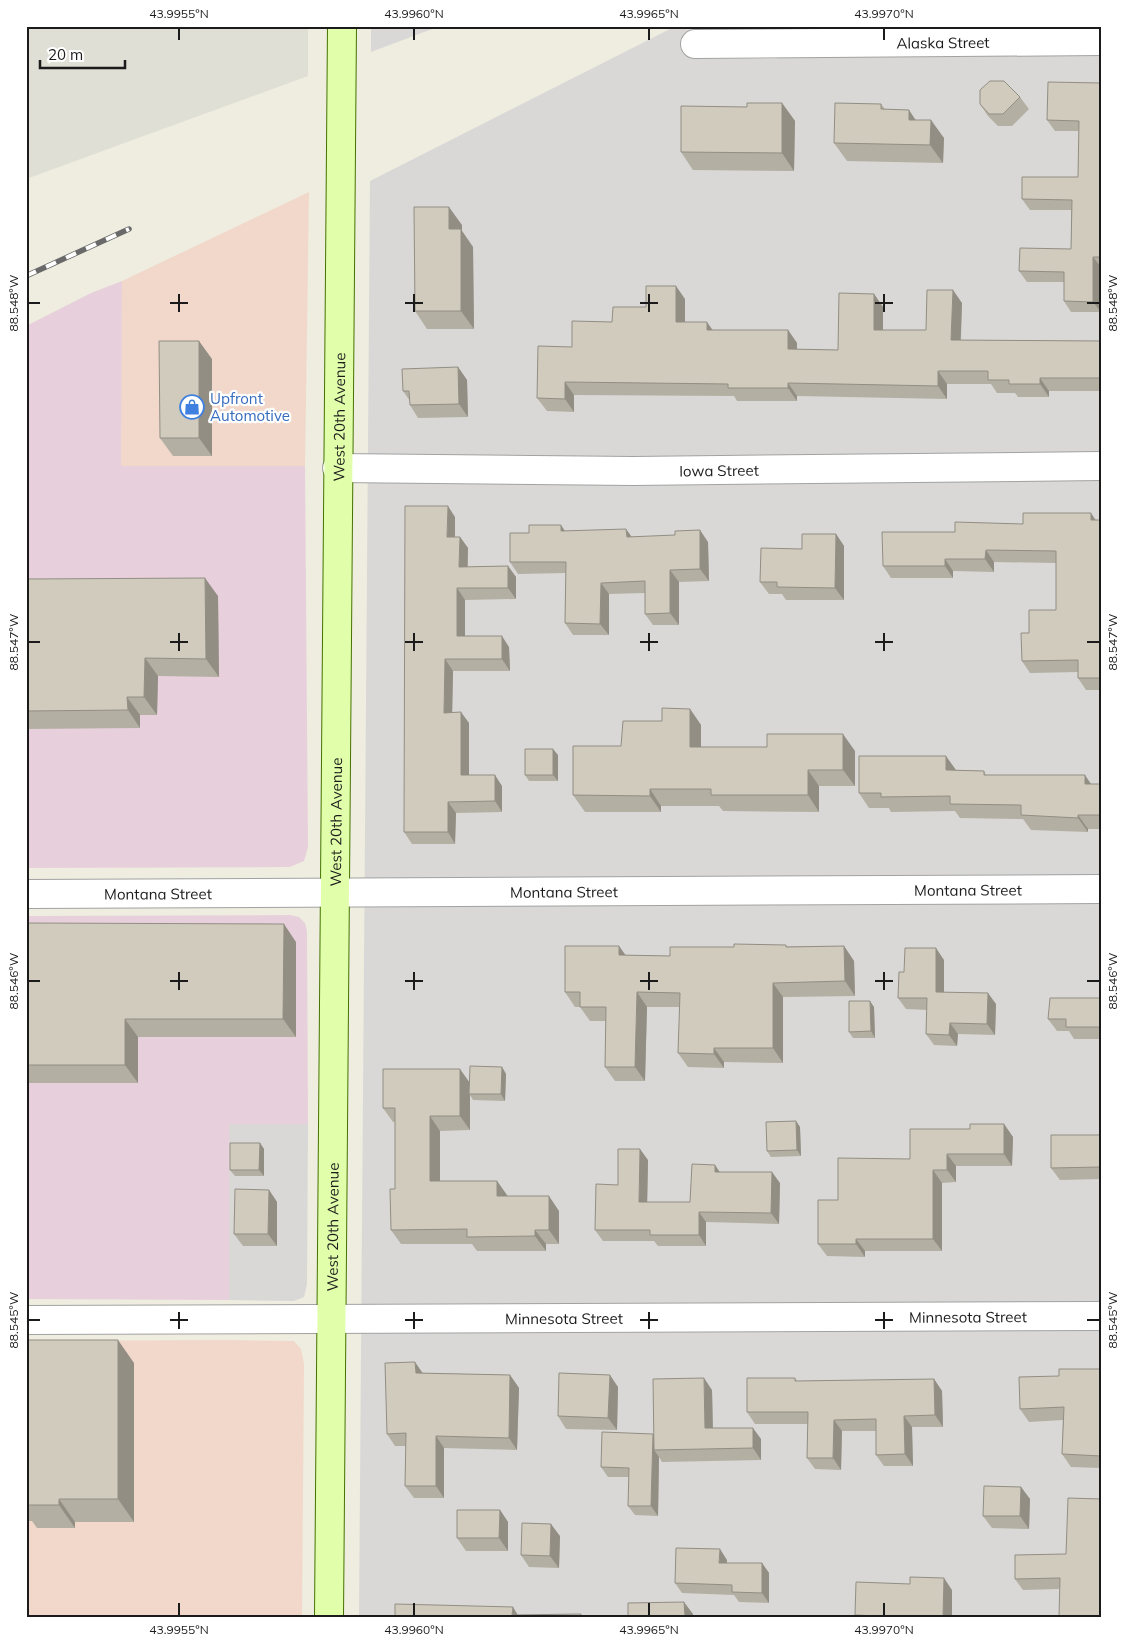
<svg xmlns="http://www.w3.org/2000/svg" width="1127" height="1643" viewBox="0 0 1127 1643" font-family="Mulish,sans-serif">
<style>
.residential{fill:#d9d8d7}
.commercial{fill:#f1d8cb}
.industrial{fill:#e7d0dc}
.airport{fill:#dfdfd5}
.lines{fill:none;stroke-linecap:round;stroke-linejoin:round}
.minor-casing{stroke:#a2a2a2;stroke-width:30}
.secondary-casing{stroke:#447300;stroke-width:30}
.minor{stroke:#fff;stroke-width:28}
.secondary{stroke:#e1ffab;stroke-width:28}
.rail-casing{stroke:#696969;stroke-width:5.5}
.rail{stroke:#fff;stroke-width:4;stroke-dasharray:11;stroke-linecap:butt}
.wall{fill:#b3afa2}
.shaded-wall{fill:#928e84}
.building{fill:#d0cbbc;stroke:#928e84}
.ticks{fill:none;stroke:#1b1b1b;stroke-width:2}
.labels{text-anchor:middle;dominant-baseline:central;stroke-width:4.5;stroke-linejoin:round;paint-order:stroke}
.street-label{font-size:15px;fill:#1b1b1b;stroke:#fff}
.shop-label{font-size:15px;fill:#366cbe;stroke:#fff;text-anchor:start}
.neatline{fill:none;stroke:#1b1b1b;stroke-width:2}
.ticks-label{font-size:12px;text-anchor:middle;fill:#1b1b1b}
</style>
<rect width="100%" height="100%" fill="#eeeddf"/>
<path class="residential" d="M371 26H440L371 52Z
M676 26H692L693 59H777L778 26H1101V1617H359L370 181Z
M229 1123 308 1124 307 1284 304 1297 294 1301 229 1300Z"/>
<path class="commercial" d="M309 192 305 466H120L122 281Z
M229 1340 294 1341 301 1349 304 1364 302 1617H26V1341Z"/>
<path class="industrial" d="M122 281 121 466H305L308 847 304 861 290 867 26 868V326L91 293Z
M290 915 299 917 305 923 307 931 308 1124H229V1300L26 1299V916Z"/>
<path class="airport" d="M26 26H308V76L26 179Z"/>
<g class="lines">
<g class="minor-casing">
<g id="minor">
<path id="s1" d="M695 44 1101 41"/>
<path id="s2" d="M337 468 633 471 1101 466"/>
<path id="s3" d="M26 894 1101 889"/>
<path id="s4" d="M26 1320 1101 1316"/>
</g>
</g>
<g class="secondary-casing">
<g id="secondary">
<path id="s5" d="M329 1617 342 26"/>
</g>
</g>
<use href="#minor" class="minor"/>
<use href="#secondary" class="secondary"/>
<g class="rail-casing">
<path id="rail" d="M26 276 129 229"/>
</g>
<use href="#rail" class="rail"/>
</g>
<path class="wall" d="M1101 83V312H1071L1064 301V282H1027L1019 271 1071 249V210H1030L1022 199 1078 177 1079 131H1055L1047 120Z
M1020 97 1029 109 1012 126H998L988 116 980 104Z
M782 103 795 121 794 171 693 170 681 152 747 107Z
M881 104 885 109 916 120 944 138 943 163 847 161 834 143Z
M462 225V231L473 247 474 329H427L415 311Z
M874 294 883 307V330H926L962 303 961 340 1101 341V391H1049V397H1018L1015 393H997L991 384H947V399L797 396V401H737L734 396 574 395V412L547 411 537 398 572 347 612 322 646 307 685 299V322L713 330H788L797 343V349L838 350Z
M212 359V456H173L160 438Z
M458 367 467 380 468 417 418 418 410 405V401L403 391Z
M455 517V537H460L468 548V567L508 566 516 577V599L465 600V636L509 647 510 671H453L452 712 469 723V775L502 786V812L456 813 455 844H412L404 832Z
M1101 520V690H1086L1078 678V672L1030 673 1022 661 1056 610V563L994 562V572L953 571V578H891L883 566 955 532 1023 524Z
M565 531 632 537 708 542 709 581 679 582V625H653L645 614V593L609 594V635H573L565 623 566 573 518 574 510 562 529 533Z
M836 534 844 546V600H786L782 594H769L760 582 802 549Z
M26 579 218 596 219 677 158 676 157 715H140V728L26 729Z
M690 709 701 725V747L855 751V786H819V812L723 811 719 806H661V812H585L573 795 621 746 662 721Z
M558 755V781H529L525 775Z
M956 770 984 771 986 775 1092 784H1101V829H1088V832L1031 830 1023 819 960 818 955 811 891 812 889 808H869L859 793Z
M26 923 296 942V1037H138V1083H26Z
M619 946 625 955 670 956 734 947 844 946 854 961 855 996 783 997V1063L724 1062V1068L688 1067 678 1053 680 1007H647L645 1081H615L605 1067 606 1021H590L580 1007H575L565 992Z
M944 960V992L996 1004 995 1035 958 1034 957 1046 934 1045 926 1034 927 1010 906 1009 898 998 904 972Z
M1101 998V1039H1074L1069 1031H1057L1048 1019Z
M874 1007 875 1038H853L849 1032Z
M502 1067 506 1074 505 1101 473 1100 470 1095V1130L440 1131V1181H497L507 1196 559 1211V1244H546V1251H477L472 1244H401L391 1230 395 1189V1122H393L383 1108 469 1083Z
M796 1121 800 1127 801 1156 771 1157 767 1151Z
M1004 1124 1013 1137 1012 1166H956V1182L942 1183V1251H865V1257L827 1256 818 1244 838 1200 910 1159 970 1129Z
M1101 1135V1179L1060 1180 1051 1168Z
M260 1143 264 1149V1176H235L230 1170Z
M648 1160 647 1202H690L715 1165 720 1172 780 1183 779 1224 706 1222V1246H658L654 1241H603L595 1230Z
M269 1190 277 1202V1246H243L234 1234Z
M26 1340 134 1363V1522H75V1528H37L32 1521H26Z
M1101 1369V1468L1071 1467 1062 1454 1063 1420 1029 1422 1020 1409 1059 1376Z
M423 1373 510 1375 519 1388 517 1450 444 1448V1498H414L405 1486 406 1446H395L387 1434Z
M795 1378 797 1381 934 1379 942 1391 943 1427H912L913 1466H884L876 1455V1431H842L841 1470 815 1469 807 1458 808 1424H755L747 1412Z
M618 1387 617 1430 566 1429 558 1416Z
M712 1390 713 1428 761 1439V1460L662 1462 659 1457 658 1516 635 1515 628 1506 629 1477H608L601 1467 654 1435Z
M1021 1487 1030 1499 1029 1529 992 1528 983 1516Z
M1101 1499 1059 1589 1023 1590 1015 1579 1066 1554Z
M500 1510 508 1522V1551H466L457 1538Z
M560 1536 559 1568 529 1567 521 1555Z
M727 1560V1563H762L769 1573V1603L739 1602 734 1595 682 1593 675 1583Z
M952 1590V1617H856L855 1615Z"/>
<path class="shaded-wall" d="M782 103 795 121 794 171 782 153Z
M909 110 921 128 909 120Z
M931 120 944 138 943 163 930 145Z
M449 207 462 225V231L473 247 474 329 461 311 449 229Z
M1093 257 1101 267V312L1093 302Z
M676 286 685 299V335L676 322Z
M953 290 962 303 960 353 951 340Z
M874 294 883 307V343L874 330Z
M707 322 716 335 707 330Z
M788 330 797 343V362L788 349Z
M199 341 212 359V456L199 438Z
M458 367 467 380 468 417 459 404Z
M938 371 947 384V399L938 386Z
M1040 378 1049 391V397L1040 384Z
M565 382 574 395V412L565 399Z
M788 383 797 396V401L788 388Z
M448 506 455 517V548L447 537Z
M1091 513 1099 525 1091 520Z
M561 525 569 537 561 531Z
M626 529 634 540 627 537Z
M700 530 708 542 709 581 700 569Z
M836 534 844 546V600L835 588Z
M460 537 468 548 467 578 459 567Z
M986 550 994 562V572L985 559Z
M945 559 953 571V578L945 566Z
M508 566 516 577V599L508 588Z
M670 570 679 582V625L670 613Z
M205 578 218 596 219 677 206 659Z
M601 583 609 594V635L600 624Z
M457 588 465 600V647L457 636Z
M502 636 509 647 510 671 502 659Z
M145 658 158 676 157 715 144 697Z
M445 659 453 671 452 724 444 713Z
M127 697 140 715V728L128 710Z
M690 709 701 725V763L690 747Z
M461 712 469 723V786L461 775Z
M843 734 855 751V786L843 770Z
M553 749 558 755V781L553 775Z
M946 756 956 770H946Z
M808 770 819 786V812L808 795Z
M495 775 502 786V812L495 801Z
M1085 775 1095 790 1085 784Z
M650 789 661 806V812L650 796Z
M448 802 456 813 455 844 448 832Z
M1078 815 1088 829V832L1078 818Z
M284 924 296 942V1037L283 1019Z
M619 946 629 960 619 955Z
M844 946 854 961 855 996 845 981Z
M936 948 944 960V1003L936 992Z
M773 983 783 997V1063L773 1048Z
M637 992 647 1007 645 1081 635 1067Z
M988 993 996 1004 995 1035 987 1024Z
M870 1001 874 1007 875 1038 871 1031Z
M125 1019 138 1037V1083L125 1065Z
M950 1023 958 1034 957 1046 949 1035Z
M714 1048 724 1062V1068L714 1054Z
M502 1067 506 1074 505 1101 501 1094Z
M460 1069 470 1083 469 1094 470 1095V1130L460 1116Z
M430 1116 440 1131V1195L430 1181Z
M796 1121 800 1127 801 1156 797 1150Z
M1004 1124 1013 1137 1012 1166 1004 1154Z
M260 1143 264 1149V1176L259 1170Z
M640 1149 648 1160 647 1213 639 1202Z
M947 1154 956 1166V1182L947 1170Z
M715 1165 722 1176 715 1172Z
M933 1170 942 1183V1251L933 1239Z
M772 1172 780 1183 779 1224 771 1213Z
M497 1181 507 1195V1211L497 1196Z
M269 1190 277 1202V1246L268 1234Z
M549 1196 559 1211V1244L549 1230Z
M699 1212 706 1222V1246L699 1235Z
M535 1230 546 1244V1251L535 1236Z
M856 1239 865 1251V1257L856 1244Z
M118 1340 134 1363V1522L118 1499Z
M415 1362 424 1375 416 1373Z
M510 1375 519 1388 517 1450 509 1438Z
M610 1375 618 1387 617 1430 608 1418Z
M704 1378 712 1390 713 1439 705 1428Z
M934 1379 942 1391 943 1427 935 1415Z
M904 1416 912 1427 913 1466 905 1454Z
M834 1420 842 1431 841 1470 833 1458Z
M753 1428 761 1439V1460L753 1448Z
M653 1434 660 1444 654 1450 659 1457 658 1516 651 1506Z
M436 1436 444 1448V1498L436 1486Z
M1021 1487 1030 1499 1029 1529 1020 1516Z
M59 1499 75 1522V1528L59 1505Z
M500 1510 508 1522V1551L499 1538Z
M551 1524 560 1536 559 1568 550 1556Z
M720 1549 727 1560 726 1573 719 1563Z
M762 1563 769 1573V1603L762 1593Z
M944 1578 952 1590V1617H943Z
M684 1602 693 1614V1617H685Z
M513 1607 519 1617 512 1615Z"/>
<path class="building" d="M990 81H1004L1020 97 1003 114H989L980 104V90Z
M1048 82 1101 83V257H1093V302L1064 301V272L1019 271 1020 248 1071 249 1072 200 1022 199V177H1078L1079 121 1047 120Z
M747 103H782V153L681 152V106L747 107Z
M835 103 881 104V109L909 110V120H931L930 145 834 143Z
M414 207H449V229H461V311H415Z
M646 286H676V322H707V330H788V349L838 350 839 293 874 294V330H926L927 290H953L951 340 1101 341V378H1040V384H1009V380H988V371H938V386L788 383V388H728V384L565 382V399L537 398 538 346 572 347V321L612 322 613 307H646Z
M159 341H199V438H160Z
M458 367 459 404 410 405 409 391H403L402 369Z
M405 506H448L447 537H460L459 567 508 566V588H457V636H502V659H445L444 713 461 712V775H495V801L448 802V832H404Z
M1023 513H1091V520H1101V678H1078V660L1022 661 1021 633H1029V610H1056V551L986 550 985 559H945V566H883L882 532H955V522L1023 524Z
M529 525H561V531L626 529 627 537 675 535V531L700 530V569L670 570V613L645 614V581L601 583 600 624 565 623 566 562H510V533H529Z
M802 534H836L835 588 777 587V582H760L761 548 802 549Z
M205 578 206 659 145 658 144 697H127L128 710 26 711V579Z
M662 708 690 709V747H767V734H843V770H808V795H711V789H650V796L573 795V746H621L623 721H662Z
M525 749H553V775H525Z
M859 756H946V770L984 771V775H1085V784H1101V815H1078V818L1021 815V805L950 804V796L881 797V793H859Z
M26 923 284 924 283 1019H125V1065H26Z
M734 944 786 945V947L844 946 845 981 773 983V1048H714V1054L678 1053 680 993 637 992 635 1067H605L606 1007H580V992H565V946H619V955L670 956V947H734Z
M905 948H936V992L988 993 987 1024 950 1023 949 1035 926 1034 927 998H898L899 972H904Z
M1050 998H1101V1027H1066V1019H1048Z
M849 1001H870L871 1031 849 1032Z
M470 1066 502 1067 501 1094H469Z
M383 1069H460V1116H430V1181H497V1196H549V1230H535V1236L467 1237V1229L391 1230 390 1189H395V1108H383Z
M796 1121 797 1150 767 1151 766 1122Z
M970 1124H1004V1154H947V1170H933V1239H856V1244H818V1200H838V1158L910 1159V1129H970Z
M1051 1135H1101V1167L1051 1168Z
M230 1143H260L259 1170H230Z
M618 1149H640L639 1202H690L692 1164 715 1165V1172H772L771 1213 699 1212V1235H650V1230H595L596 1184 618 1185Z
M235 1189 269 1190 268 1234H234Z
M26 1340H118V1499H59V1505H26Z
M415 1362 416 1373 510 1375 509 1438 436 1436V1486H405L406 1433 387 1434 385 1363Z
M1059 1369H1101V1456L1062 1454 1064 1407 1020 1409 1019 1377 1059 1376Z
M559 1373 610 1375 608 1418 558 1416Z
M704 1378 705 1428H753V1448L654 1450 653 1379Z
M747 1378H795V1381L934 1379 935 1415 904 1416 905 1454 876 1455V1419L834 1420 833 1458H807L808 1412H747Z
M602 1432 653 1434 651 1506H628L629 1468 601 1467Z
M984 1486 1021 1487 1020 1516H983Z
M1068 1498 1101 1499V1617H1059L1060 1578 1015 1579V1555L1066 1554Z
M457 1510H500L499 1538H457Z
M522 1523 551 1524 550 1556 521 1555Z
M676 1548 720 1549 719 1563H762V1593L732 1592V1585L675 1583Z
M910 1577 944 1578 943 1617H902L855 1615 856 1582 910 1584Z
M684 1602 685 1617H628V1603Z
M395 1604 513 1607 512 1615 581 1614V1617H395Z"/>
<path class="ticks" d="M179 28V40M414 28V40M649 28V40M884 28V40M179 294V312M414 294V312M649 294V312M884 294V312M28 303H40M170 303H188M405 303H423M640 303H658M875 303H893M1087 303H1100M179 633V651M414 633V651M649 633V651M884 633V651M28 642H40M170 642H188M405 642H423M640 642H658M875 642H893M1087 642H1100M179 972V990M414 972V990M649 972V990M884 972V990M28 981H40M170 981H188M405 981H423M640 981H658M875 981H893M1087 981H1100M179 1312V1329M414 1312V1329M649 1312V1329M884 1312V1329M28 1320H40M170 1320H188M405 1320H423M640 1320H658M875 1320H893M1087 1320H1100M179 1603V1616M414 1603V1616M649 1603V1616M884 1603V1616"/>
<defs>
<g id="shop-ring" transform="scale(1.25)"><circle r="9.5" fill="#fff" stroke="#3f7fe0" stroke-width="1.5"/><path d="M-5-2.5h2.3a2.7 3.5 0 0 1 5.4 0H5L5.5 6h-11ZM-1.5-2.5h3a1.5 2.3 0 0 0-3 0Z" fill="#3f7fe0"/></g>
</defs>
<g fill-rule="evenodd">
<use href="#shop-ring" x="192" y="407"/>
</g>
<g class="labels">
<g class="street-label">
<text stroke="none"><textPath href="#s1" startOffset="248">Alaska Street</textPath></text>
<text stroke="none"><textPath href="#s5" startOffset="1200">West 20th Avenue</textPath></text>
<text stroke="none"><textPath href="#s2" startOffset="382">Iowa Street</textPath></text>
<text stroke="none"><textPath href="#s5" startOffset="795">West 20th Avenue</textPath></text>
<text stroke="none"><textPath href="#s3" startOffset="942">Montana Street</textPath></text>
<text stroke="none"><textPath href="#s3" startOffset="538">Montana Street</textPath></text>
<text stroke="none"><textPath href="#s3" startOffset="132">Montana Street</textPath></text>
<text stroke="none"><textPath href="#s5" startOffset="390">West 20th Avenue</textPath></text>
<text stroke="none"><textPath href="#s4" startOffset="942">Minnesota Street</textPath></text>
<text stroke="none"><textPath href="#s4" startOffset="538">Minnesota Street</textPath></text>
</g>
<g class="shop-label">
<text x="210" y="398">Upfront<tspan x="210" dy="17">Automotive</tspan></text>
</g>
</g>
<rect width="1127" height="1643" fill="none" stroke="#ffffff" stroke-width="55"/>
<path d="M40 60v8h85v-8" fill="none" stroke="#1b1b1b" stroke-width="2.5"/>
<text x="48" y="60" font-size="15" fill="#1b1b1b" stroke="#ffffff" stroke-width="4" paint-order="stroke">20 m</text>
<rect x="28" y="28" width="1072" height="1588" class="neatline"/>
<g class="ticks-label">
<text x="179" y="18">43.9955°N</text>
<text x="414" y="18">43.9960°N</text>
<text x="649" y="18">43.9965°N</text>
<text x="884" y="18">43.9970°N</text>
<text transform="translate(1113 303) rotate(-90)" y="4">88.548°W</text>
<text transform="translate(14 303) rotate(-90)" y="4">88.548°W</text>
<text transform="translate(1113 642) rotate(-90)" y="4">88.547°W</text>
<text transform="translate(14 642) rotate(-90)" y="4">88.547°W</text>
<text transform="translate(14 981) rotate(-90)" y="4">88.546°W</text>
<text transform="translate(1113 981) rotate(-90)" y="4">88.546°W</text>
<text transform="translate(14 1320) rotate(-90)" y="4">88.545°W</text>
<text transform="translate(1113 1320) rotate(-90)" y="4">88.545°W</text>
<text x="179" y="1634">43.9955°N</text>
<text x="414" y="1634">43.9960°N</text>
<text x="649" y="1634">43.9965°N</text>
<text x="884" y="1634">43.9970°N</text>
</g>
</svg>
